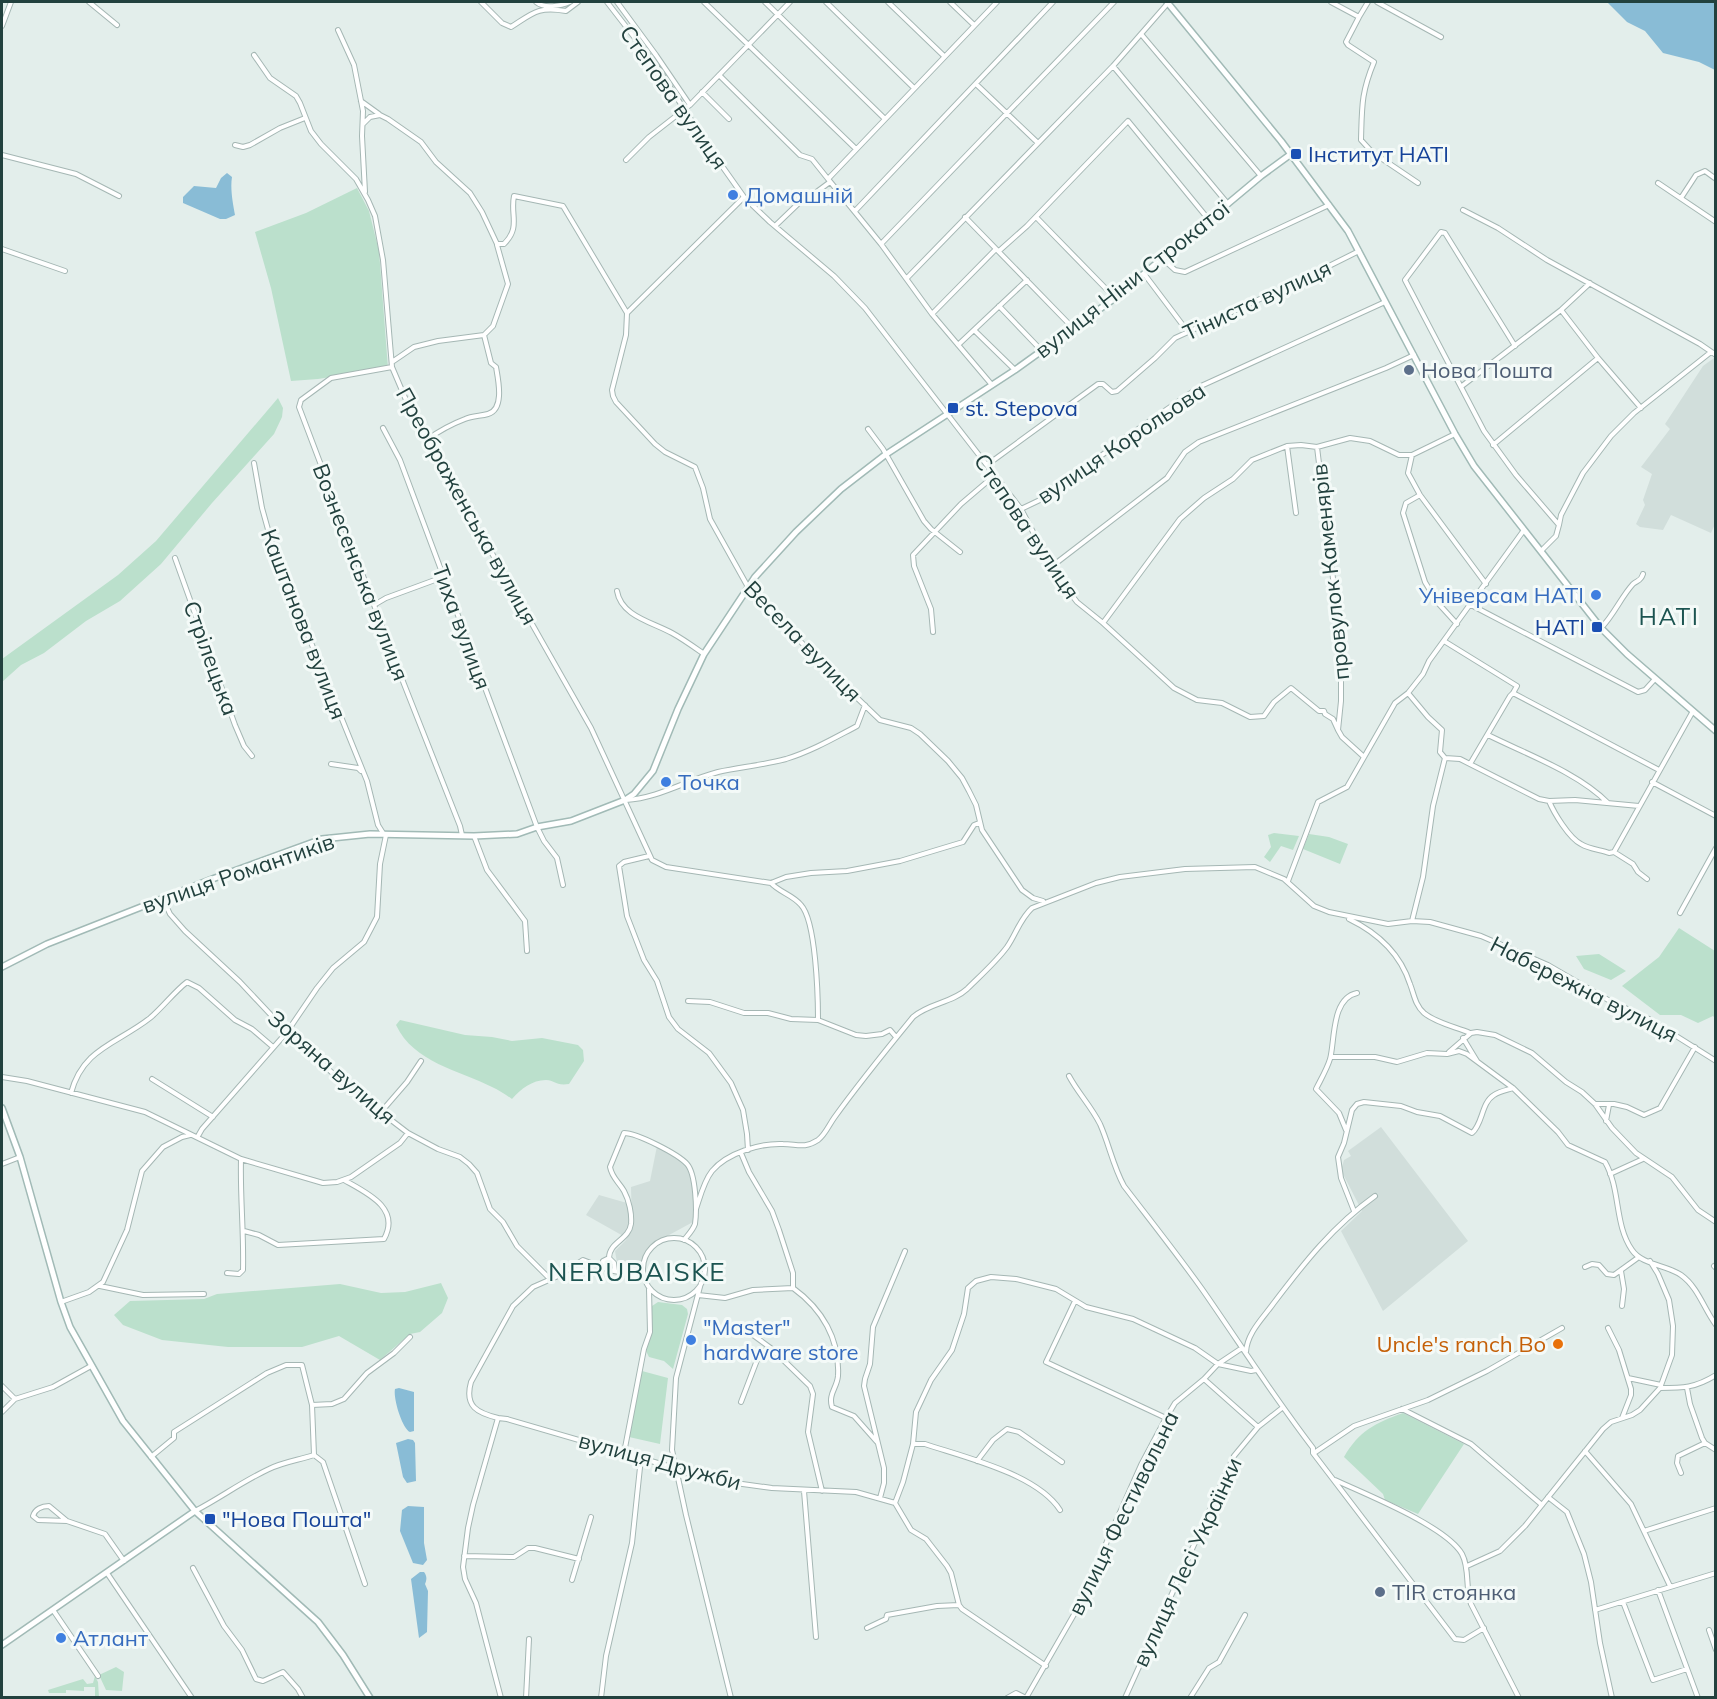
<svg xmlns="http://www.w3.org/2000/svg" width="1717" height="1699" viewBox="0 0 1717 1699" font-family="Mulish,sans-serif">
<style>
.built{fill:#d1dedb}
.green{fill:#bbe0cc}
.water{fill:#89bcd6}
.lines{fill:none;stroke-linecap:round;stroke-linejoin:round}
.street-casing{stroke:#a5b7b4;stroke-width:6}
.secondary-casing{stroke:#a1bab6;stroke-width:8}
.street{stroke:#fff;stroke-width:4}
.secondary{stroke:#fff;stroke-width:5}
.transit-dot{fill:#1a4fb4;stroke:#f4faf8;stroke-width:2}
.shop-dot{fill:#3f7fe0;stroke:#f4faf8;stroke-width:2}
.service-dot{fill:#5c6f8a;stroke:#f4faf8;stroke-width:2}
.food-dot{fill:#e8710a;stroke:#f4faf8;stroke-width:2}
.labels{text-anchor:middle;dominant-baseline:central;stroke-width:6;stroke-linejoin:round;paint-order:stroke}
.street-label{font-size:22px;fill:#22413e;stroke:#f4faf8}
.transit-label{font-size:22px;fill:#164399;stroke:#f4faf8;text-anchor:start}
.shop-label{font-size:22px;fill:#366cbe;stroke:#f4faf8;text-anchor:start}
.service-label{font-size:22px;fill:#4e5e75;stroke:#f4faf8;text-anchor:start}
.food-label{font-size:22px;fill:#c56008;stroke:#f4faf8;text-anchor:end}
.neighbourhood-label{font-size:24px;letter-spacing:1.5px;fill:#1c5451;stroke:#f4faf8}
.quarter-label{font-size:26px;letter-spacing:1.5px;fill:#1c5451;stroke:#f4faf8}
</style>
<rect width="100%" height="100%" fill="#e3eeeb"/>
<path class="built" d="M1714 358 1716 359 1715 524 1711 533 1671 515 1663 530 1640 527 1636 524 1645 505 1643 500 1652 474 1641 467 1670 429 1665 424 1703 366Z
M1381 1127 1468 1241 1383 1311 1341 1231 1362 1211 1343 1174 1342 1167 1344 1160 1351 1156 1348 1151Z
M657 1146 682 1160 694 1173 693 1222 658 1241 642 1258 638 1269 618 1268 615 1251 626 1240 632 1226 631 1187 650 1181Z
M599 1195 627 1203 630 1224 625 1237 586 1215Z"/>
<path class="green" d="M357 188 369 211 379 251 388 368 318 379 291 381 271 288 255 232 306 213Z
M278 398 283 408 282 417 274 434 212 503 161 564 120 601 86 621 44 653 21 665 2 682V659L118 575 156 541Z
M1274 833 1299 836 1293 850 1281 846 1270 862 1264 857 1271 847 1268 835Z
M1309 834 1329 837 1348 844 1340 864 1303 849Z
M1679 928 1715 951V1018L1713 1016 1698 1023 1681 1015H1660L1622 986 1659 957Z
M1599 954 1626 971 1611 980 1584 969 1576 956Z
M400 1020 465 1035 492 1037 512 1041 542 1038 578 1045 583 1050 584 1061 569 1084C555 1086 555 1080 546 1080 532 1080 521 1089 512 1099 506 1095 499 1090 492 1087 459 1070 414 1063 396 1025Z
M441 1283 448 1298 442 1313 420 1332 410 1334 380 1360 339 1336 302 1347H228L162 1340 123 1325 114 1315 130 1301 204 1299 217 1294 340 1284 381 1293 405 1292Z
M658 1302 682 1305 687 1309 688 1314 673 1369 664 1361 649 1357 646 1351 651 1331 652 1306Z
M642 1371 668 1378 660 1444 629 1437Z
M1403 1413 1464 1444 1418 1514 1385 1500 1383 1494 1344 1457C1359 1431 1375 1423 1403 1413Z
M116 1667 124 1672 122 1691 106 1690 99 1675Z
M95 1676 98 1682 99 1697H95V1687H84V1691L66 1690V1693H49L48 1690 83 1679 87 1684 93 1683Z"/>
<path class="water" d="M1607 2H1715V70L1699 62 1663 53 1645 31 1627 22Z
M227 173 232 177C230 189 233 204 235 215L226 219H220L183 203V197L194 186 216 188 221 178Z
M399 1388 414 1392V1431L410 1432C402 1428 393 1398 395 1389Z
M408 1439 413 1440 415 1443 416 1481 407 1483 403 1477 396 1443Z
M408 1506 424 1507V1543L427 1560 423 1565 413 1563 400 1531 402 1510Z
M420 1572H424C427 1576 427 1579 425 1584L428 1591 427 1632 419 1638 411 1579Z"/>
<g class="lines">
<g class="street-casing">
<path id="street" d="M89 2 117 25
M481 2 502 23 511 27C533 13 538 6 566 11L578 2
M536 2C544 9 561 6 570 2
M607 2 655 64 710 149 744 197 770 222 834 276 865 308 892 343 1021 509 1054 572 1077 602 1103 623 1174 688 1197 700 1222 703 1250 717 1264 716 1274 702 1291 688 1319 711H1324L1325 714 1333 719 1338 730
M617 2 656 55 690 105
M704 2 856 149
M765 2 885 119
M826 2 914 88
M888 2 944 56
M950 2 974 25
M1331 2 1359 17 1368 2
M1377 2 1441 37
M1359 17 1346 42 1348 45 1374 62C1361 93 1362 107 1361 140L1372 152 1418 183
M2 26 11 2
M338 30 354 65 363 111 362 136 365 192
M1141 34 1261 176
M254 55 270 78 296 96 300 103 311 131 321 144 356 179 368 200 375 216 383 260 392 367 409 407 591 728 652 860 666 867 771 883 786 877 811 873 847 871 900 861 963 842 974 825 979 823
M1113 66 1228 204
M719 75 800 155 812 159 828 179
M976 84 1038 143
M702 92 729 119
M361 101 379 114
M363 124 370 117 380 115 388 119 421 142 436 162 470 193 482 212 497 244H504C521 227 510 215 514 196L563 206 627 313 626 335 612 390 613 396 616 402 655 444 665 452 695 467 703 488 710 519 748 587 826 668 880 720 911 728 920 734 948 761 962 778 969 791 976 805 982 830 1022 890 1033 898 1043 901
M235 145 243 147 250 145 280 128 305 118
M2 155 76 174 119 196
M626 160 649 137 690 105 790 2
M1658 183 1716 222
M1681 198 1696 175 1705 171 1716 179
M1463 210 1498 228 1547 260 1700 344 1716 355
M855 211 1053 2
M965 217 1073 328
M1036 217 1115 298
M775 226 801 201 807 199 830 182
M881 244 1114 2
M2 249 65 271
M999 251 1027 226 1128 121 1209 220
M1163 259 1175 270 1185 272 1329 205
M1145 275 1188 332
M907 278 1113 66 1168 3
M999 306 1042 351
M1561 310 1598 358 1641 408
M627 313 744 197
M932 314 996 249
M974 330 1015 370
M958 345 1027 280
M1515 346 1445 233 1441 232 1405 280 1484 431 1516 475 1559 525 1556 536 1542 550
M392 362 414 347 438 341 484 335 493 326 508 284 497 245
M392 367 331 378 301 400 299 407 404 684 460 826 462 835
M992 385 932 314 881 244 828 179 997 2
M1462 386 1561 310 1590 283
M383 428 400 460 537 827 544 841 557 858 563 885
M868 429 883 449 924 521 931 529 960 552
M428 439C439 431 452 424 465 419 472 416 481 416 488 414 505 409 498 379 496 367L491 363 484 335
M1493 445 1598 358
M1287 446 1296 513
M1317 447 1341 644V701L1338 730 1342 737 1364 757
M1412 455 1408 473 1420 495 1486 584
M254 463 262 508 274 551 367 781 378 825 383 833
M987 465 1098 384H1103L1112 392 1117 391 1155 358 1175 338 1295 283 1359 251
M1420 495 1406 503 1403 513 1425 582 1437 602 1457 624
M1021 509 1042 499 1128 436 1201 386 1385 302
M1559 525 1561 515 1583 473 1611 436 1634 413 1711 352
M175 558 235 725 244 746 252 756
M1051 567 1167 478 1185 452 1199 442 1386 368 1414 355
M617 591C621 616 652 622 672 633 683 639 694 647 704 654
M374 605 386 598 443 577
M1471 605 1638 692 1645 690 1655 679
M1103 623 1180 519 1204 498 1233 479 1252 460 1287 446 1301 445 1317 447 1350 438 1370 441 1399 455H1412L1455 434
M1601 628C1614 615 1621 597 1633 584 1638 580 1641 581 1643 574
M933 632 931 609 914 566 913 555 961 504 995 475
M1444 641 1517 686 1513 693 1659 770
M1408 693 1428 717 1442 730 1440 752 1445 758 1460 759 1539 799 1549 801 1575 800 1639 806
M1488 735C1526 754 1579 773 1608 803
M331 764 358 768 361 771
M1470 764 1510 696 1513 693
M1652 782 1716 816
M626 800C659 798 687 780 718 772 741 767 764 765 786 759 812 751 834 738 857 726L865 705
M1549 801C1554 813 1569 838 1581 844 1589 849 1601 850 1609 853L1614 852 1633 864 1638 872 1647 879
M474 836 487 870 525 921 527 951
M1614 852 1693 711
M649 856 624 862 619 866 627 916 644 960 657 981 669 1017 678 1029 709 1053 731 1083 743 1110 747 1134 748 1150
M1288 881 1318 802 1347 787 1395 703 1408 693 1423 674 1429 661 1524 530
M771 883C779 892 793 895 801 905 816 921 818 996 818 1020
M163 899 170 914 185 931 240 982 287 1032 348 1087 408 1133 438 1149 460 1157 469 1164 477 1173 490 1209 503 1222 517 1246 550 1279
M1680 913 1716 848
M1349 919C1378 933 1400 953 1410 984 1414 994 1415 1005 1424 1013 1436 1023 1456 1027 1470 1033
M1412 921 1423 877 1433 806 1445 758
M688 1001 710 1002 744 1013H768L791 1019 818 1020 856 1035 866 1036 882 1034 890 1030 896 1037
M1463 1038 1477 1061
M1449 1052 1471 1033 1477 1032 1495 1035 1532 1053 1566 1082 1582 1092 1595 1104 1612 1128 1636 1153 1672 1177 1698 1210 1716 1222
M1331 1057H1375L1397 1062 1427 1053 1447 1054 1459 1051 1467 1054 1513 1088 1558 1132 1568 1145 1605 1162C1621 1190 1614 1224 1632 1250 1642 1265 1667 1265 1681 1275 1698 1287 1704 1309 1716 1325
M1069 1076C1078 1093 1091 1106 1100 1124 1109 1144 1113 1166 1124 1186 1150 1220 1177 1254 1202 1289 1239 1342 1273 1396 1313 1448V1453L1455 1639 1464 1640 1484 1628
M2 1077 27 1081 145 1112 241 1159 323 1183 337 1182 351 1177 400 1143 408 1133
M152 1079 213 1117
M71 1093C83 1048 117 1044 150 1018 163 1007 174 992 187 982L199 988 235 1020 252 1029 273 1047
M1595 1104H1614L1627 1107 1644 1115 1660 1108 1695 1047
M381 1112 407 1082 421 1061
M1606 1121 1609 1105
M1346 1130 1339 1113 1316 1089C1321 1079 1327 1069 1330 1059 1335 1042 1331 998 1357 993
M198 1136 202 1129 287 1032 317 988 333 968 364 942 377 917 380 864 386 835
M741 1153 749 1172 772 1211 779 1230 793 1273V1288C822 1309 840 1339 838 1376 837 1388 828 1394 832 1407L854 1416 877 1442
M2 1164 20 1157
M1610 1174 1643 1159
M696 1209C700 1197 704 1181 712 1171 727 1153 760 1143 783 1144 797 1144 804 1149 818 1140 825 1135 829 1125 834 1118 859 1083 886 1050 913 1017 929 1003 952 1003 967 989 980 976 996 962 1007 947 1016 934 1020 919 1032 908L1096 883 1120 877 1185 869 1255 867 1284 879 1314 906 1329 912 1388 924 1412 921 1430 922 1481 936 1548 965 1610 1001 1649 1019 1716 1061
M1354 1211 1341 1178 1338 1157 1344 1143 1352 1110 1357 1104 1364 1102 1401 1106 1417 1112 1440 1116 1472 1133C1483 1124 1481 1103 1494 1095 1500 1091 1507 1090 1513 1088
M244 1231 259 1235 278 1245 384 1239C401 1208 367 1193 344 1180
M643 1269a31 31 0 1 1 62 0a31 31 0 1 1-62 0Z
M609 1258C609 1242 629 1240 631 1224 632 1214 629 1200 624 1191 619 1182 612 1178 610 1167L624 1133C637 1133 678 1154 687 1164 696 1174 697 1211 695 1224 693 1230 688 1235 684 1240
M609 1258 614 1263 615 1271
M1650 1261 1658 1274 1669 1300 1673 1326 1672 1355 1660 1388
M1714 1266 1716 1268
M604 1267 603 1261 609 1258
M1585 1267 1592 1264 1599 1265 1607 1274 1614 1275 1639 1257
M1621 1271 1624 1289 1622 1306
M227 1273 239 1274 243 1270C244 1233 240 1196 241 1159
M701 1283 676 1378 672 1450 686 1515 731 1698
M100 1286 143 1295 204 1294
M698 1295 725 1298 753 1290 793 1288
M1075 1301 1046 1362 1166 1418
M61 1302 89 1292 103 1282 127 1230 142 1171 163 1147 182 1137 190 1135
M1608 1328 1619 1350 1631 1389V1395L1622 1418
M744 1331 753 1335 772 1349
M1246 1352C1247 1333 1263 1318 1273 1304 1304 1263 1333 1226 1375 1196
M1628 1378 1661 1385
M1204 1379 1258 1427
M2 1386 15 1399 53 1387 91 1366
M1687 1388 1690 1404 1702 1438 1705 1443 1716 1450
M741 1402 759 1355 767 1349H772L810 1386 813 1394 808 1432 822 1491
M312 1405 332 1404 344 1399 367 1373 394 1353 410 1337
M1402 1409 1471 1444 1542 1505
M2 1412 15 1399
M498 1418 507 1419 675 1468 682 1472 728 1482 772 1488 856 1492 895 1503
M913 1444H925C964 1457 1037 1474 1060 1510
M1585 1451 1631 1504 1670 1586
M624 1453 644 1349 650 1332 649 1289
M1314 1453 1354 1426 1428 1400 1487 1371 1562 1328
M151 1457 174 1438V1432L267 1373 286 1365H302L312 1405 314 1455 323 1462 365 1584
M977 1461 993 1440 1007 1429 1019 1432 1062 1462
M1681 1473 1677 1463 1678 1456 1705 1443
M1335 1480C1365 1494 1446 1526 1462 1554 1470 1569 1465 1588 1471 1604L1519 1698
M804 1491 816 1637
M1548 1497 1567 1512 1584 1554 1591 1582 1600 1643 1612 1698
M880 1498 884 1483V1468L864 1386 865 1379 870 1364 873 1327 905 1251
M895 1503 903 1482 913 1444 916 1412 931 1380 952 1350 964 1314 968 1288 976 1281 991 1277 1016 1279 1056 1289 1086 1307 1133 1319 1195 1348 1218 1364 1251 1371 1256 1370
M895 1503 911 1530 926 1539 947 1566 951 1573 959 1605 962 1609 1046 1666
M195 1511C220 1498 243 1481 269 1469 283 1462 299 1460 314 1455
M67 1521 38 1520 33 1516C35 1509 42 1506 49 1506L67 1521 105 1534 124 1561
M1644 1531 1716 1508
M464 1556 514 1557 528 1548H535L579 1559
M1467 1566 1500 1551 1525 1526 1603 1429 1611 1422 1632 1415 1640 1410 1660 1388C1683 1388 1695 1388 1716 1375
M193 1568 224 1626 242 1650 256 1679 263 1681 283 1672 298 1689 303 1698
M107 1573 192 1698
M572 1580 591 1517
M1658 1590 1698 1698
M1623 1602 1653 1680 1687 1669
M53 1610 98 1676
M1595 1610 1716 1573
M867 1628 886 1619 887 1615 937 1606 959 1605
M1709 1630 1716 1650
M501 1698 476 1603 465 1579 463 1567 468 1528 473 1505 498 1418C478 1413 464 1407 471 1382L513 1306 533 1287 558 1276 583 1260 609 1270 644 1277
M526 1698 529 1639
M601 1698 606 1656 632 1543 641 1458
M1007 1698 1016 1693 1026 1698
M1026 1698 1076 1611 1141 1465 1166 1418 1175 1403 1204 1379 1218 1364 1242 1348
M1125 1698 1234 1456 1258 1427 1282 1408
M1190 1698 1209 1668 1219 1662 1245 1615"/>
</g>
<g class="secondary-casing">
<path id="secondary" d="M1167 2 1281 141 1348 231 1455 434 1474 466 1601 628 1627 654 1716 731
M2 967 47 944 215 878 322 839 370 834 474 836 517 834 537 827 571 821 625 800 634 794 653 771 678 709 704 654 755 577 796 532 841 489 885 455 1015 370 1115 298 1261 176 1291 154
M2 1108 20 1157 61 1302 70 1327 123 1421 195 1511 318 1622 343 1655 370 1698
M2 1645 195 1511"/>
</g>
<use href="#street" class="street"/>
<use href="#secondary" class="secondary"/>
</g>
<g class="transit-dot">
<rect x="1290" y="148" width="12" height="12" rx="3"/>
<rect x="947" y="402" width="12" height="12" rx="3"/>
<rect x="1591" y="621" width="12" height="12" rx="3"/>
<rect x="204" y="1513" width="12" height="12" rx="3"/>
</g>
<g class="shop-dot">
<circle cx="733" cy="195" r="6"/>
<circle cx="1596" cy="595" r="6"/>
<circle cx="666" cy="782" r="6"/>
<circle cx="691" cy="1340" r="6"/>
<circle cx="61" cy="1638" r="6"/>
</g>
<g class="service-dot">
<circle cx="1409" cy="370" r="6"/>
<circle cx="1380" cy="1592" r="6"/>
</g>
<circle class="food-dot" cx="1558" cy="1344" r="6"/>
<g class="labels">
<g class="street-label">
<text transform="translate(674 97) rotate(55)">Степова вулиця</text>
<text transform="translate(1132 279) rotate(-38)">вулиця Ніни Строкатої</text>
<text transform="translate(1257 300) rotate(-25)">Тіниста вулиця</text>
<text transform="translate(1121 443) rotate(-34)">вулиця Корольова</text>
<text transform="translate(467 506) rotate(61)">Преображенська вулиця</text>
<text transform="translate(1027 526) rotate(56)">Степова вулиця</text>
<text transform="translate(361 572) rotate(69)">Вознесенська вулиця</text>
<text transform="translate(1330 572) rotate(-96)">провулок Каменярів</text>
<text transform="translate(304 624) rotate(69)">Каштанова вулиця</text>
<text transform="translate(462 627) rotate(70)">Тиха вулиця</text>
<text transform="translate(803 641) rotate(46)">Весела вулиця</text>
<text transform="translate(211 658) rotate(70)">Стрілецька</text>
<text transform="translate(238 873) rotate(-19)">вулиця Романтиків</text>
<text transform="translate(1584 989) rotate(27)">Набережна вулиця</text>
<text transform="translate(332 1067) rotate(41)">Зоряна вулиця</text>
<text transform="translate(660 1461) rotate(15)">вулиця Дружби</text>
<text transform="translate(1123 1513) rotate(-64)">вулиця Фестивальна</text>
<text transform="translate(1187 1562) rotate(-65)">вулиця Лесі Українки</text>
</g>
<g class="transit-label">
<text x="1308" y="154">Інститут НАТІ</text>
<text x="965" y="408">st. Stepova</text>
<text x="1585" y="627" text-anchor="end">НАТІ</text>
<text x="222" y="1519">"Нова Пошта"</text>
</g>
<g class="shop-label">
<text x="745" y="195">Домашній</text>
<text x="1584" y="595" text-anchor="end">Універсам НАТІ</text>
<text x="678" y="782">Точка</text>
<text x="703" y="1327">"Master"<tspan x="703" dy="25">hardware store</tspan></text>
<text x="73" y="1638">Атлант</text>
</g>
<g class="service-label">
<text x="1421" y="370">Нова Пошта</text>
<text x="1392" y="1592">TIR стоянка</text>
</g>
<g class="food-label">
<text x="1546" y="1344">Uncle's ranch Bo</text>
</g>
<g class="neighbourhood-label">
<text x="1669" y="616">НАТІ</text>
</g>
<g class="quarter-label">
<text x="637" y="1271">NERUBAISKE</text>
</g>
</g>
<rect width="1717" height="1699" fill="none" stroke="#22413e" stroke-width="6"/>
</svg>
